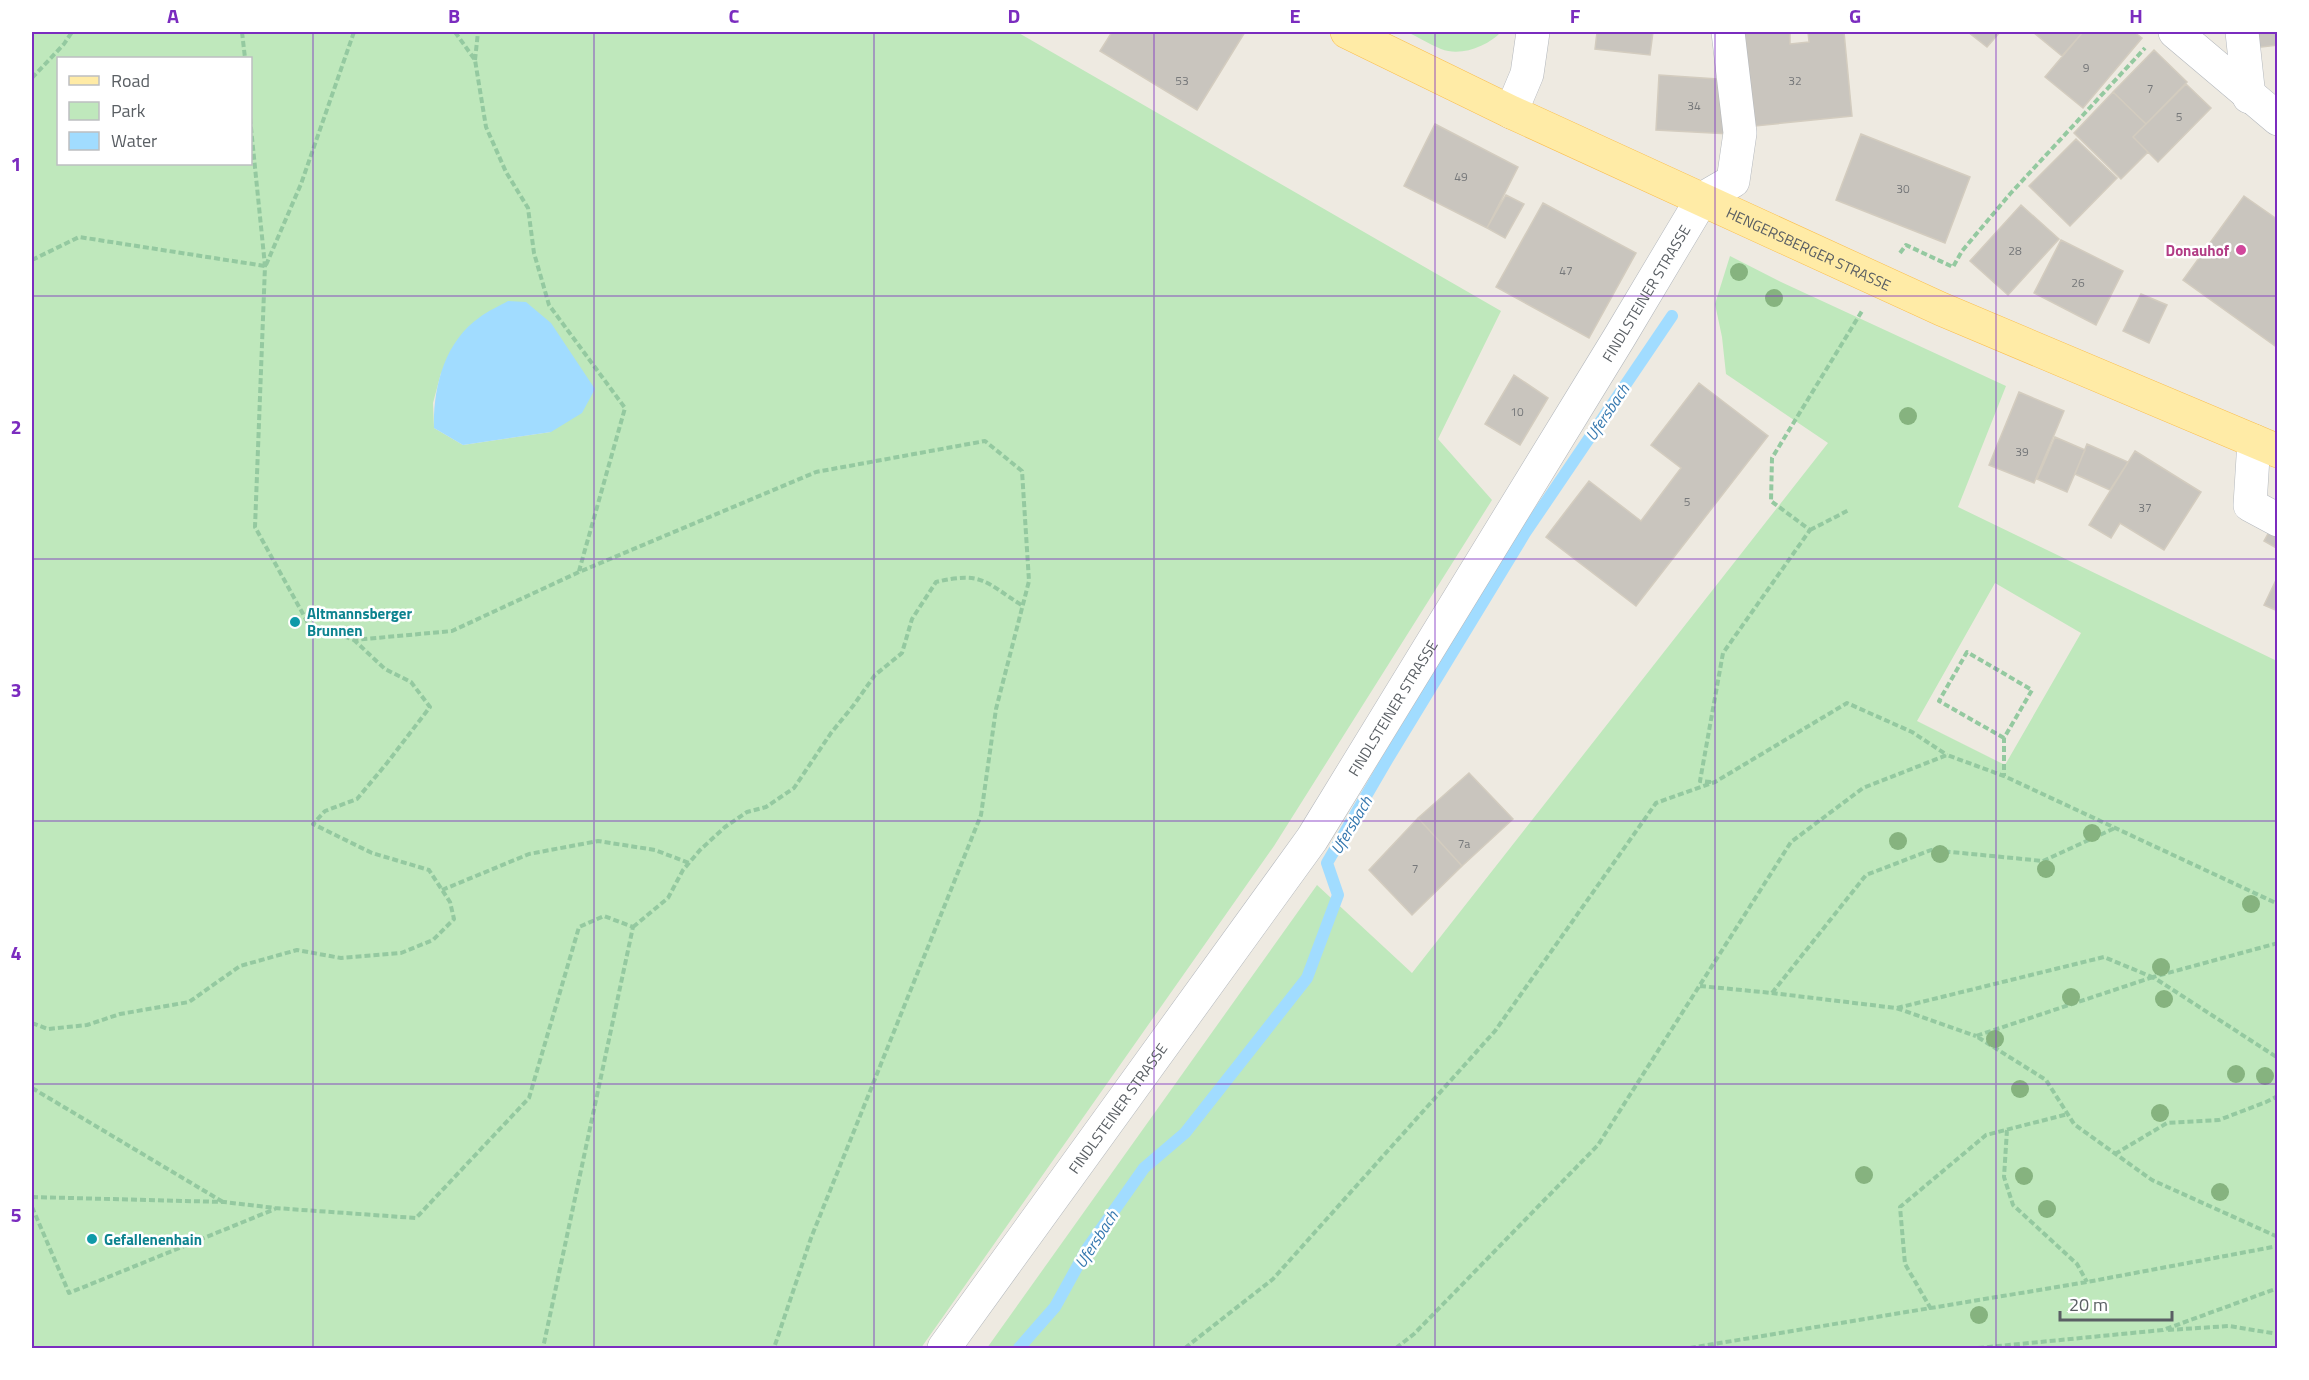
<svg xmlns="http://www.w3.org/2000/svg" width="2309" height="1380" viewBox="0 0 2309 1380" font-family="'Titillium Web',sans-serif">
<style>
.green{fill:#bfe8bc;fill-rule:evenodd}
.water{fill:#a1dcff}
.lines{fill:none;stroke-linecap:round;stroke-linejoin:round}
.stream{stroke:#a1dcff;stroke-width:12}
.building{fill:#c9c5be;stroke:#d3ccbf;stroke-width:1.5}
.minor-casing{stroke:#b4b8bd;stroke-width:34}
.major-casing{stroke:#fbbf4e;stroke-width:34}
.path{stroke:#94c9a0;stroke-width:4;stroke-dasharray:6 3;stroke-linecap:butt}
.minor{stroke:#fff;stroke-width:33}
.major{stroke:#ffeba6;stroke-width:33}
.tree{fill:#86b37f}
.grid{fill:none;stroke:#7b2cbf;stroke-width:1.5;stroke-opacity:0.55}
.hotel-dot{fill:#d1479c;stroke:#fff;stroke-width:2}
.culture-dot{fill:#0f9aa8;stroke:#fff;stroke-width:2}
.labels{text-anchor:middle;dominant-baseline:central;stroke-width:5;stroke-linejoin:round;paint-order:stroke}
.number-label{font-size:12px;fill:#76787a}
.street-label{font-size:15px;fill:#5a5f64;stroke:#fff}
.hotel-label{font-size:15px;font-weight:bold;fill:#b23c85;stroke:#fff;text-anchor:end}
.culture-label{font-size:15px;font-weight:bold;fill:#0d838f;stroke:#fff;text-anchor:start}
.water-label{font-size:16px;font-style:italic;fill:#3578af;stroke:#fff}
.neatline{fill:none;stroke:#7b2cbf;stroke-width:2}
.grid-label{font-size:20px;text-anchor:middle;font-weight:bold;fill:#7b2cbf}
</style>
<rect width="100%" height="100%" fill="#eeeae1"/>
<path class="green" d="M32 32H1017L1501 311 1438 439 1492 500 1274 846 921 1348H32ZM58 58H250V164H58ZM441 373 551 432 463 445 434 428 433 403Z
M1407 32H1501C1488 46 1461 57 1441 49 1429 44 1418 37 1407 32Z
M1730 256 1781 282 2006 386 1958 507 2277 661V1348H987L1317 885 1412 973 1828 443 1726 374 1722 337 1715 304ZM1995 583 2081 633 2005 765 1917 721Z"/>
<path class="water" d="M508 301 526 302 551 323 595 389 582 413 551 432 463 445 434 428C433 388 444 342 480 317 488 311 499 306 508 301Z"/>
<g class="lines">
<path class="stream" d="M1019 1348 1055 1307 1087 1249 1144 1168 1185 1133 1307 978 1338 895 1327 863 1387 760 1525 533 1672 316"/>
</g>
<path class="building" d="M1112 32H1245L1197 110 1100 51Z
M1597 32H1653L1650 55 1595 49Z
M1736 32H1790V44L1809 42 1808 32H1844L1852 116 1745 127Z
M1968 32H2000L1987 47Z
M2033 32H2083L2062 56Z
M2083 32H2134L2142 38 2083 108 2045 77Z
M2251 32H2278V45L2253 48Z
M2154 50 2187 82 2146 124 2113 92Z
M1659 75 1732 80 1730 134 1656 130Z
M2186 84 2211 108 2158 162 2133 137Z
M2113 92 2146 124 2133 137 2148 152 2121 179 2074 133Z
M1435 124 1518 167 1487 228 1404 186Z
M1861 134 1970 177 1945 243 1836 200Z
M2076 139 2117 178 2070 226 2029 186Z
M1506 195 1524 204 1505 238 1487 228Z
M2244 196 2278 220V348L2183 280Z
M1543 203 1636 253 1589 338 1496 287Z
M2021 205 2059 239 2008 295 1970 261Z
M2061 240 2123 271 2096 325 2034 293Z
M2141 294 2167 305 2149 343 2123 331Z
M1514 375 1548 398 1520 445 1485 424Z
M1699 383 1768 436 1636 606 1546 537 1589 481 1641 521 1681 468 1651 445Z
M2019 392 2064 411 2034 483 1989 465Z
M2055 437 2085 450 2067 492 2037 479Z
M2087 444 2128 462 2110 490 2075 474Z
M2135 451 2201 492 2164 550 2120 523 2111 538 2089 525Z
M2278 516V549L2264 541Z
M2277 578H2278V611L2264 605Z
M1469 773 1513 819 1462 866 1418 818Z
M1418 818 1462 866 1412 915 1369 870Z"/>
<g class="lines">
<g class="minor-casing">
<g id="minor">
<path d="M2175 32 2278 119"/>
<path d="M2242 32 2249 97"/>
<path d="M1511 112 1527 74 1533 32"/>
<path d="M2254 441 2250 505 2278 520"/>
<path id="s1" d="M944 1348 1312 839 1619 338 1702 199 1733 181 1740 133 1728 32"/>
</g>
</g>
<g class="major-casing">
<g id="major">
<path id="s2" d="M1347 32 1511 112 1941 309 2278 451"/>
</g>
</g>
<path class="path" d="M242 32 245 58
M455 32 475 60 486 127 506 172 528 208 534 253 549 305 625 408 579 571
M475 60 478 32
M32 78 64 44 72 32
M250 118 265 266 255 527 308 623 354 640 452 631 579 572 816 472 985 441 1022 471 1029 581 996 709 981 815 811 1238 774 1348
M1900 253 1906 245 1953 267 1962 251 2010 194 2145 48
M32 260 79 237 265 266
M266 265 301 184 354 32
M1810 530 1849 510
M2004 738 1939 701 1967 652 2032 690 2004 738V776
M1711 782 1700 781 1723 653 1810 530 1771 501 1772 458 1862 311
M442 890 529 854 598 841 655 850 689 863
M633 927 668 898 683 870 700 850 725 827 747 812 766 807 794 788 831 733 853 706 875 675 902 653 912 619 936 582C982 571 985 582 1023 606
M2278 943 2153 977 2278 1058
M2153 977 1976 1036 2046 1080 2074 1124 2152 1180 2278 1237
M1700 986 1772 993 1896 1008 1976 1036
M1772 993 1866 875 1931 850 2043 861 2115 828
M1897 1008 2104 957 2152 977
M32 1023 48 1029 87 1025 120 1014 189 1002 240 966 297 950 341 958 401 953 433 940 454 919 450 902 429 870 372 853 313 824 325 811 357 799 387 763 430 707 411 682 385 669 354 640
M32 1088 223 1202
M2007 1130 2004 1177 2013 1205 2077 1264 2087 1282
M2115 1154 2167 1123 2219 1120 2266 1102 2278 1096
M32 1197 224 1202 275 1208 416 1218 529 1098 579 927 604 916 633 927 543 1348
M32 1207 69 1293 275 1209
M1931 1309 1905 1264 1900 1207 1986 1135 2068 1114
M2168 1330 2229 1326 2278 1334
M1185 1348 1273 1279 1495 1031 1656 803 1715 782 1847 703 1912 732 1947 755
M1396 1348 1414 1334 1598 1145 1791 842 1863 788 1947 755 2004 776 2278 904
M1690 1348 2087 1282 2278 1246
M1978 1348 2163 1330 2278 1288"/>
<use href="#minor" class="minor"/>
<use href="#major" class="major"/>
</g>
<g class="tree">
<circle cx="1739" cy="272" r="9"/>
<circle cx="1774" cy="298" r="9"/>
<circle cx="1908" cy="416" r="9"/>
<circle cx="2092" cy="833" r="9"/>
<circle cx="1898" cy="841" r="9"/>
<circle cx="1940" cy="854" r="9"/>
<circle cx="2046" cy="869" r="9"/>
<circle cx="2251" cy="904" r="9"/>
<circle cx="2161" cy="967" r="9"/>
<circle cx="2071" cy="997" r="9"/>
<circle cx="2164" cy="999" r="9"/>
<circle cx="1995" cy="1039" r="9"/>
<circle cx="2236" cy="1074" r="9"/>
<circle cx="2265" cy="1076" r="9"/>
<circle cx="2020" cy="1089" r="9"/>
<circle cx="2160" cy="1113" r="9"/>
<circle cx="1864" cy="1175" r="9"/>
<circle cx="2024" cy="1176" r="9"/>
<circle cx="2220" cy="1192" r="9"/>
<circle cx="2047" cy="1209" r="9"/>
<circle cx="1979" cy="1315" r="9"/>
</g>
<path class="grid" d="M313 32V1348M594 32V1348M874 32V1348M1154 32V1348M1435 32V1348M1715 32V1348M1996 32V1348M32 296H2278M32 559H2278M32 821H2278M32 1084H2278"/>
<circle class="hotel-dot" cx="2241" cy="250" r="6"/>
<g class="culture-dot">
<circle cx="295" cy="622" r="6"/>
<circle cx="92" cy="1239" r="6"/>
</g>
<g class="labels">
<g class="number-label">
<text x="2086" y="67">9</text>
<text x="1182" y="80">53</text>
<text x="1795" y="80">32</text>
<text x="2150" y="88">7</text>
<text x="1694" y="105">34</text>
<text x="2179" y="116">5</text>
<text x="1461" y="176">49</text>
<text x="1903" y="188">30</text>
<text x="2015" y="250">28</text>
<text x="1566" y="270">47</text>
<text x="2078" y="282">26</text>
<text x="1517" y="411">10</text>
<text x="2022" y="451">39</text>
<text x="1687" y="501">5</text>
<text x="2145" y="507">37</text>
<text x="1464" y="843">7a</text>
<text x="1415" y="868">7</text>
</g>
<g class="street-label">
<text stroke="none"><textPath href="#s2" startOffset="510">HENGERSBERGER STRASSE</textPath></text>
<text stroke="none"><textPath href="#s1" startOffset="1268">FINDLSTEINER STRASSE</textPath></text>
<text stroke="none"><textPath href="#s1" startOffset="782">FINDLSTEINER STRASSE</textPath></text>
<text stroke="none"><textPath href="#s1" startOffset="296">FINDLSTEINER STRASSE</textPath></text>
</g>
<g class="hotel-label">
<text x="2229" y="250">Donauhof</text>
</g>
<g class="culture-label">
<text x="307" y="613">Altmannsberger<tspan x="307" dy="17">Brunnen</tspan></text>
<text x="104" y="1239">Gefallenenhain</text>
</g>
<g class="water-label">
<text transform="translate(1607 412) rotate(-56)">Ufersbach</text>
<text transform="translate(1351 825) rotate(-59)">Ufersbach</text>
<text transform="translate(1096 1239) rotate(-57)">Ufersbach</text>
</g>
</g>
<rect width="2309" height="1380" fill="none" stroke="#ffffff" stroke-width="66"/>
<rect x="57" y="57" width="195" height="108" fill="#ffffff" stroke="#bdbfc1" stroke-width="1.5"/>
<rect x="69" y="76" width="30" height="9" fill="#ffeba6" stroke="#bdbfc1" stroke-width="1.5"/>
<text x="111" y="87" font-size="18" fill="#5a5f64">Road</text>
<rect x="69" y="102" width="30" height="18" fill="#bfe8bc" stroke="#bdbfc1" stroke-width="1.5"/>
<text x="111" y="117" font-size="18" fill="#5a5f64">Park</text>
<rect x="69" y="132" width="30" height="18" fill="#a1dcff" stroke="#bdbfc1" stroke-width="1.5"/>
<text x="111" y="147" font-size="18" fill="#5a5f64">Water</text>
<path d="M2060 1311v9h112v-9" fill="none" stroke="#5a5f64" stroke-width="3"/>
<text x="2069" y="1311" font-size="18" fill="#5a5f64" stroke="#ffffff" stroke-width="4.5" paint-order="stroke">20 m</text>
<rect x="33" y="33" width="2243" height="1314" class="neatline"/>
<g class="grid-label">
<text x="173" y="23">A</text>
<text x="454" y="23">B</text>
<text x="734" y="23">C</text>
<text x="1014" y="23">D</text>
<text x="1295" y="23">E</text>
<text x="1575" y="23">F</text>
<text x="1855" y="23">G</text>
<text x="2136" y="23">H</text>
<text x="16" y="171">1</text>
<text x="16" y="434">2</text>
<text x="16" y="697">3</text>
<text x="16" y="960">4</text>
<text x="16" y="1222">5</text>
</g>
</svg>
